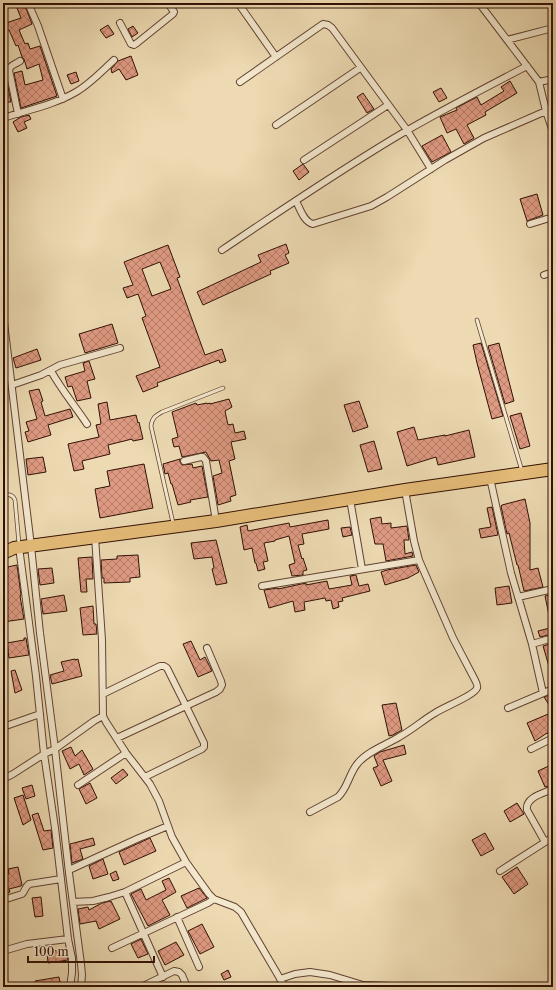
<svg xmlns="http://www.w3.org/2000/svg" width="556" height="990" viewBox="0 0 556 990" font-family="'Libre Caslon Text',serif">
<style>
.building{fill:url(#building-cross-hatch);stroke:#311004;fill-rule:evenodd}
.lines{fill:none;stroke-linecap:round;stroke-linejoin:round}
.lane-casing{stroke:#604230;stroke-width:4.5}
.street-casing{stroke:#604230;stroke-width:8}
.highway-casing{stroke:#311004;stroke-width:14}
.lane{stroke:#f3e7cd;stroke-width:3}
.street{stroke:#f3e7cd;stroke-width:6}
.highway{stroke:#e6bd79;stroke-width:12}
</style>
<defs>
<pattern id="building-cross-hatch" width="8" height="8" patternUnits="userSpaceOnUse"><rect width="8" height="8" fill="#de9a82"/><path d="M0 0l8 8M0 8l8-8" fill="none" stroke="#b57c68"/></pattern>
</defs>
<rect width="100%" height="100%" fill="#eddab2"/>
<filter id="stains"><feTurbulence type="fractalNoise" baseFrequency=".005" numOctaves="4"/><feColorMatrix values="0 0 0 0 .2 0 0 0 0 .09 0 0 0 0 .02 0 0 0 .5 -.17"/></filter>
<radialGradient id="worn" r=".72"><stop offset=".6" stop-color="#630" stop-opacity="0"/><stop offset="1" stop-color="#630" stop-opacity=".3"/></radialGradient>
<path class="building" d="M15 3H24L32 24 19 30 25 44 28 43 30 49 40 46 57 96 21 108 14 73 22 71 25 85 43 80 39 64 27 69 24 59 22 57 18 45 16 46 9 30 3 32V24L21 18Z
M108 25 114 34 106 38 100 30Z
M133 26 138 33 132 37 128 29Z
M131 56 138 75 126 80 119 69 112 73 111 69 118 61Z
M3 60H6L7 64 5 71 11 102H7L5 90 3 91Z
M76 72 79 81 71 84 67 75Z
M510 81 517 93 485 112 486 115 467 125 474 138 464 144 456 129 447 133 440 117 457 110 456 108 477 97 481 105 504 91 501 87Z
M441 88 447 98 439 102 433 92Z
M363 93 374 109 367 113 357 97Z
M29 115 31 119 24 122 27 128 18 132 13 122 21 117Z
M442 135 451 152 432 162 422 146Z
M303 164 309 172 299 180 293 171Z
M537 194 543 215 527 221 520 199Z
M286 244 289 253 285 255 289 263 270 271 271 274 203 305 197 292 261 262 258 255Z
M168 245 180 277 177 278 205 355 222 349 226 361 220 363 219 360 157 383 158 386 143 392 136 376 160 367 142 318 146 316 138 294 127 298 123 288 133 285 124 262ZM160 262 171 289 152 296 142 269Z
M112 324 118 343 85 353 79 334Z
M481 343 503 416 492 419 477 363 473 345Z
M499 343 514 401 505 404 488 346Z
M37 349 41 360 16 368 13 358Z
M89 361 95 379 87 381 91 398 77 401 72 386 68 387 65 377 85 371 83 363Z
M39 389 43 401 41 402 45 416 70 409 73 417 48 425 51 435 28 442 25 432 29 431 26 422 37 419 29 391Z
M229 399 232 407 225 411 228 425 233 424 235 433 244 431 246 439 231 442 235 459 229 461 236 495 230 497 231 501 218 505 213 476 222 473 219 460 211 461 206 452 182 457 179 446 174 447 172 439 178 437 172 412 196 403 197 405 207 403V404L210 403V404Z
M359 401 368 427 353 432 344 405Z
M107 402 110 420 136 415 138 423 139 422 143 439 133 441 132 439 108 445 110 454 82 461 84 469 74 471 68 444 99 437 96 425 101 424 98 404Z
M521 413 530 446 520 449 510 416Z
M414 427 418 440 445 435V436L469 430 475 457 438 465 436 457 407 466 397 432Z
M374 441 382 469 368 472 360 445Z
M43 457 46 472 28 475 26 459Z
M180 459V462L182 465 192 464 193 468 202 466 208 497 190 500 191 502 178 505 172 484H171L168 473 165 474 163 464Z
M144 464 153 508 100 518 95 489 110 486 107 471Z
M525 499 530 523V570L538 568 543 587 524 591 518 565H517L509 533 507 534 501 506 502 505Z
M492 507 498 535 481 538 479 529 491 527 487 508Z
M381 517 382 524 391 523V528L407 526 409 540H404L405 554 412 552 413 556 386 561 383 544H375L370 519Z
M328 520 329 529 302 534 304 544 298 545 302 559 303 558 307 570 303 571V575L292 576 289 565 295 563 289 536 275 540V541L264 543 268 561 263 562 265 569 258 571 256 563H255L252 548 244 550 240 527 247 525 248 531 289 523 290 527Z
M350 527 352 535 343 537 341 528Z
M216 540 227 583 216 585 212 569 214 568 212 557 194 559 191 543Z
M138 555 140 577 130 578V582L104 583V578H102L101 560 117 559V556Z
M92 557 93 579H86L87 592H81L78 558Z
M17 565 21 595 20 596 24 619 3 622V568Z
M416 565 419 572 408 578 385 585 381 572 387 570Z
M52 568 54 583 40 585 38 569Z
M356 575 359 586 368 584 370 591 342 598 343 601 338 602 339 607 333 609 331 600 326 601 325 598 304 602 305 610 295 612 293 601 269 608 264 590 278 588V589L306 583V585L327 581 329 589 352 585 350 576Z
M509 586 512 603 497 605 495 588Z
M553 594V620H550L545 596Z
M64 595 67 611 43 614 41 599Z
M93 606 94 624H96L97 634 83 635 80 608Z
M550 628 552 634 540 637 538 631Z
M24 638H26L29 655 9 658 7 643 24 640Z
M191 641 200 660 205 657 212 671 198 677 183 644Z
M553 643V673H551L543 646Z
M75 659V660L78 659 82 676 52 684 50 675 64 671 61 662Z
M15 670 22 690 15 693 11 671Z
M553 694V711L544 697Z
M396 703 402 730 393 735 389 736 382 705Z
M553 712V734L549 735 547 733 535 741 527 723Z
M404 745 406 754 383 760 392 781 381 786 373 768 378 766 374 756 380 752Z
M71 747 75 756 82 750 93 769 84 775 79 764 70 769 62 751Z
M553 764V785L545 787 538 771Z
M123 769 128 775 116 784 111 778Z
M90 783 97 798 86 804 79 789Z
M32 785 35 796 26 799 22 788Z
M23 795 31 820 23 825 14 798Z
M517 803 524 814 510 822 504 811Z
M38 813 44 831 51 830 53 848 43 850 32 815Z
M485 833 494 849 481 856 472 840Z
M93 838 95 845 80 849 83 859 72 863 70 844Z
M150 838 156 851 124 865 119 852Z
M103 859 108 874 93 879 89 866Z
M18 867 22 885 21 886 9 889 10 892 3 894V874L6 873V875L9 874 8 869Z
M517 867 528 884 514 894 502 877Z
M116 871 119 879 113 881 110 874Z
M169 878 176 892 162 900 170 915 148 926 131 894 141 889 146 900 166 890 162 881Z
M199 888 207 898 187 908 181 896Z
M41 897 43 916 35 917 32 898Z
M111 901 120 919 99 929 96 921 80 924 78 909 88 907 89 910 102 903Z
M202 924 214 947 200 954 188 931Z
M141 939 148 954 138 958 131 944Z
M176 942 184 955 165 965 158 951Z
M66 949 68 960 48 963 47 952Z
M228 970 231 977 224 980 221 974Z
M59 977 61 987H36L35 981Z"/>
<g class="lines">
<g class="lane-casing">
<path id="lane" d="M477 320 522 471
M3 495C8 494 13 495 15 500L19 544
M173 523 151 426C152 418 155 416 162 412L223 388"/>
</g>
<g class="street-casing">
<path id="street" d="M28 3 38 26 63 99
M238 3 276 57
M479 3 539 82 546 111 553 132
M120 23 131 44 134 45 137 43 173 14 174 12 168 3
M507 40 553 28
M240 82 323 24 328 25 332 28 407 130 431 169
M539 82 553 79
M18 114 9 70C10 65 16 64 20 61
M3 118C27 110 54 105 76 92 90 84 102 71 114 60
M276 125 360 68
M304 160 388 105
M296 201C300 209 304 222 313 224L371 206 387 197 445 160 484 138 546 111
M530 224 553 217
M222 250C283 209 343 168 406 131 446 108 487 87 527 66
M544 275 553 272
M3 314 31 546 40 633 55 749 69 873 81 964 82 975 81 987
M51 371C61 389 75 406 87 424
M12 385 41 375 60 365 120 348
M184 461 201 457H203L206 461 216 521
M490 478 511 573 532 644 543 693
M350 499 362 569
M95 537 102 640 103 716 106 722 126 753 150 784 159 801 172 837 186 862 209 894 214 899 235 907 241 912 285 987
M19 547 36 676 44 754 55 828 68 939 72 958V973L70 987
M262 586 419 560
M518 597 553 589
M532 644 553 638
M103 694 160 666H164L167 668 186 706 204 743V747L202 749 145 777
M508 708 553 689
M3 727 40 714
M117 738 216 692 220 689 222 685 221 681 207 648
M531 749 553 738
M3 779 13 774 44 754 55 749 94 721 103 716
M78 785 126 753
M310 812 338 797C348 788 349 773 358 763 368 751 386 745 399 737 412 730 423 720 435 713 442 708 475 695 477 688 478 686 476 682 475 680L453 638 419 560 414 541 405 490
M545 842 527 810C525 797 544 793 553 789
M69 870 139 838 168 826
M500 871 553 837
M125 892 163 977
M3 900 22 894C25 891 25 887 29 884L61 879
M73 902 93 901 109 897 125 892 186 862
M177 917 199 967
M112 948 208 903 214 899
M3 951 27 944 68 939
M280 979 295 974 310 972 330 975 363 985 391 986 395 987
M141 987 174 971 179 972 182 975 187 987"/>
</g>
<g class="highway-casing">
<path id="highway" d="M3 553 14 548 216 521 405 490 553 469"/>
</g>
<use href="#lane" class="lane"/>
<use href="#street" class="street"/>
<use href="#highway" class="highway"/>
</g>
<rect width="556" height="990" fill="none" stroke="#eddab2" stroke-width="16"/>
<rect x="4" y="4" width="548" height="982" fill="none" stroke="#311004" stroke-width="2"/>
<rect x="8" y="8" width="540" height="974" fill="none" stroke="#311004"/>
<path d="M28 956v6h126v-6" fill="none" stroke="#311004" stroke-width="2"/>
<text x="34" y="956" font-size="12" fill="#311004" stroke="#f3e7cd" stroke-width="3" paint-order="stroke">100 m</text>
<rect width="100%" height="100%" filter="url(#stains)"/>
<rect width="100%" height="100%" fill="url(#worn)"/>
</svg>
